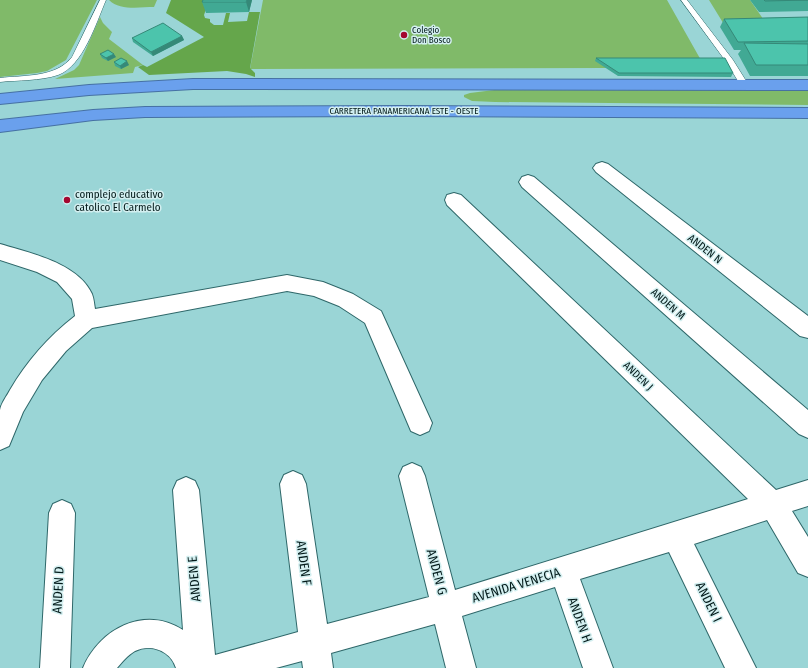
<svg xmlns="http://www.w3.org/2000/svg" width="808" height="668" viewBox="0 0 808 668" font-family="'Fira Sans Condensed',sans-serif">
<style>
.green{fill:#80ba69}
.forest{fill:#65a64b}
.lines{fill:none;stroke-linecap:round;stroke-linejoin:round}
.lane-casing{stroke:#2e6769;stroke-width:1}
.street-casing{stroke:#2e6769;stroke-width:2}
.highway-casing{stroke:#4671a3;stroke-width:2}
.lane{fill:#fff;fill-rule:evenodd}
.street{fill:#fff;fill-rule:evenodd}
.highway{fill:#6aa0ed;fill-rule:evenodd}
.wall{fill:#41a994}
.shaded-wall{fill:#358978}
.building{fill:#4cc4ac;stroke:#358978}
.poi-dot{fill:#a40730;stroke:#d3eff0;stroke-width:1.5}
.labels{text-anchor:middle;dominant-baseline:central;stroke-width:3;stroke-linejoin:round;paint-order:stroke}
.far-poi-label{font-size:9px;fill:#031a1a;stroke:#d3eff0;text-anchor:start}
.far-street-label{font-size:9px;fill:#031a1a;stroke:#d3eff0}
.poi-label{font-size:11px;fill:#031a1a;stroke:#d3eff0;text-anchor:start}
.street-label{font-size:11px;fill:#031a1a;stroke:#d3eff0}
.near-street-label{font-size:13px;fill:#031a1a;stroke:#d3eff0}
</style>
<rect width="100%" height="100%" fill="#9ad5d6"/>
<path class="green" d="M0 0H97L66 60 47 71 37 73 0 77Z
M109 0H157L154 7C140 7 120 11 109 0Z
M263 0H667L702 62 606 68 250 69Z
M709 0H750L768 26H725Z
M100 17 103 23 112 32 109 39 143 65 135 67 133 73 55 79 74 70 79 65Z
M494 90H808V105L495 102 472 101 464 97V95L470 93Z"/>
<path class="forest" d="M171 0H209L204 15 205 18 210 19V22L214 25H223L226 13H230L228 22 247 21 249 12H260L250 68 255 73V77L246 74 227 71 149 75 138 67 143 65 147 67 204 37 166 13Z"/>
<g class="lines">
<g class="lane-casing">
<path id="lane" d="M100 0H106C96 23 83 66 58 75 40 81 18 80 0 82V78C24 75 56 78 72 57Z
M681 0H687L733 60 748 84 747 86H741L727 63Z"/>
</g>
<g class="street-casing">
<path id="street" d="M602 162 608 164 808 316V338L800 336 596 172 593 168 596 164Z
M528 175 534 177 808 410V438L799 434 522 187 519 182 522 177Z
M454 193 461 195 776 490 808 480V506L792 511 808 537V577L798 573 767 520 694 544 756 668H725L669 552 580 579 613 668H583L555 587 462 616 476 668H446L435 624 331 653 333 668H303L302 661 276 668H176C171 651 151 643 135 651 128 655 122 662 117 668H83C99 629 145 605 183 630L173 490 177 481 186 477 195 481 199 490 215 655 298 632 280 484 284 475 293 471 302 475 306 484 327 624 429 597 399 476 403 467 412 463 421 467 425 476 455 590 748 499 447 205 445 200 447 195Z
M0 244C30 253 78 263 92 294 94 299 94 304 95 309L287 275 323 282 353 294 381 311 432 423 429 431 420 435 411 431 365 323 339 306 314 296 287 291 92 328 66 351 42 380 23 412 9 446 0 450C0 437 0 422 0 410 1 403 7 396 10 390 27 361 48 337 75 316L72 299 57 282 37 272 0 260Z
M62 500 71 504 75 513 70 668H40L49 513 53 504Z"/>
</g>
<g class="highway-casing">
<path id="highway" d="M193 79 808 80V90L193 89 89 95 0 104V94L89 85Z
M405 106 808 108V118L405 116 145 117 93 120 0 132V120L93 110 145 107Z"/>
</g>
<use href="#lane" class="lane"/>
<use href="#street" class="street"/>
<use href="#highway" class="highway"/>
</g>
<path class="wall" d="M203 0H252L249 12 206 13 202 2Z
M750 0H808V11L759 12Z
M808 17V76H750L738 54 741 50H734L720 27 724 19Z
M182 36 184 40 153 56 133 42 132 38Z
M100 54 116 57 108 61 102 58Z
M596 58 733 73 731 77 618 76 595 61Z
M114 62 129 65 121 69 115 66Z"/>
<path class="shaded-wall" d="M247 0H252L249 12 246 2Z
M182 36 184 40 153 56 151 52Z
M114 54 116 57 108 61 106 58Z
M127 61 129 65 121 69 120 66Z"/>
<path class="building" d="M203 0H247L246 2H202Z
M764 0H808L765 1Z
M808 17V41L738 42 724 19Z
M163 23 182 36 151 52 132 38Z
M744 43 808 44V65H756Z
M108 50 114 54 106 58 100 54Z
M121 58 127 61 120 66 114 62Z
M596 58H725L733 73H619Z"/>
<g class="poi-dot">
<circle cx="404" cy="35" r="4"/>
<circle cx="67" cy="200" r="4"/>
</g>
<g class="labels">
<g class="far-poi-label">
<text x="412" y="30">Colegio<tspan x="412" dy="10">Don Bosco</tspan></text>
</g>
<g class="far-street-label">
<text x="404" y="111">CARRETERA PANAMERICANA ESTE - OESTE</text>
</g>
<g class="poi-label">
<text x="75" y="194">complejo educativo<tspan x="75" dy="13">catolico El Carmelo</tspan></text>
</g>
<g class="street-label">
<text transform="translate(705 249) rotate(38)">ANDEN N</text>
<text transform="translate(668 304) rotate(41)">ANDEN M</text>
<text transform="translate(638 376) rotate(44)">ANDEN J</text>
</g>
<g class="near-street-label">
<text transform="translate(304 563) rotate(82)">ANDEN F</text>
<text transform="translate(437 572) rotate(75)">ANDEN G</text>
<text transform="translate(194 579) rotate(-95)">ANDEN E</text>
<text transform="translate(516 585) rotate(-17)">AVENIDA VENECIA</text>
<text transform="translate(58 590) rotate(-87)">ANDEN D</text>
<text transform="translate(709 602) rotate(64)">ANDEN I</text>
<text transform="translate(580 620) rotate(70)">ANDEN H</text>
</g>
</g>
</svg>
